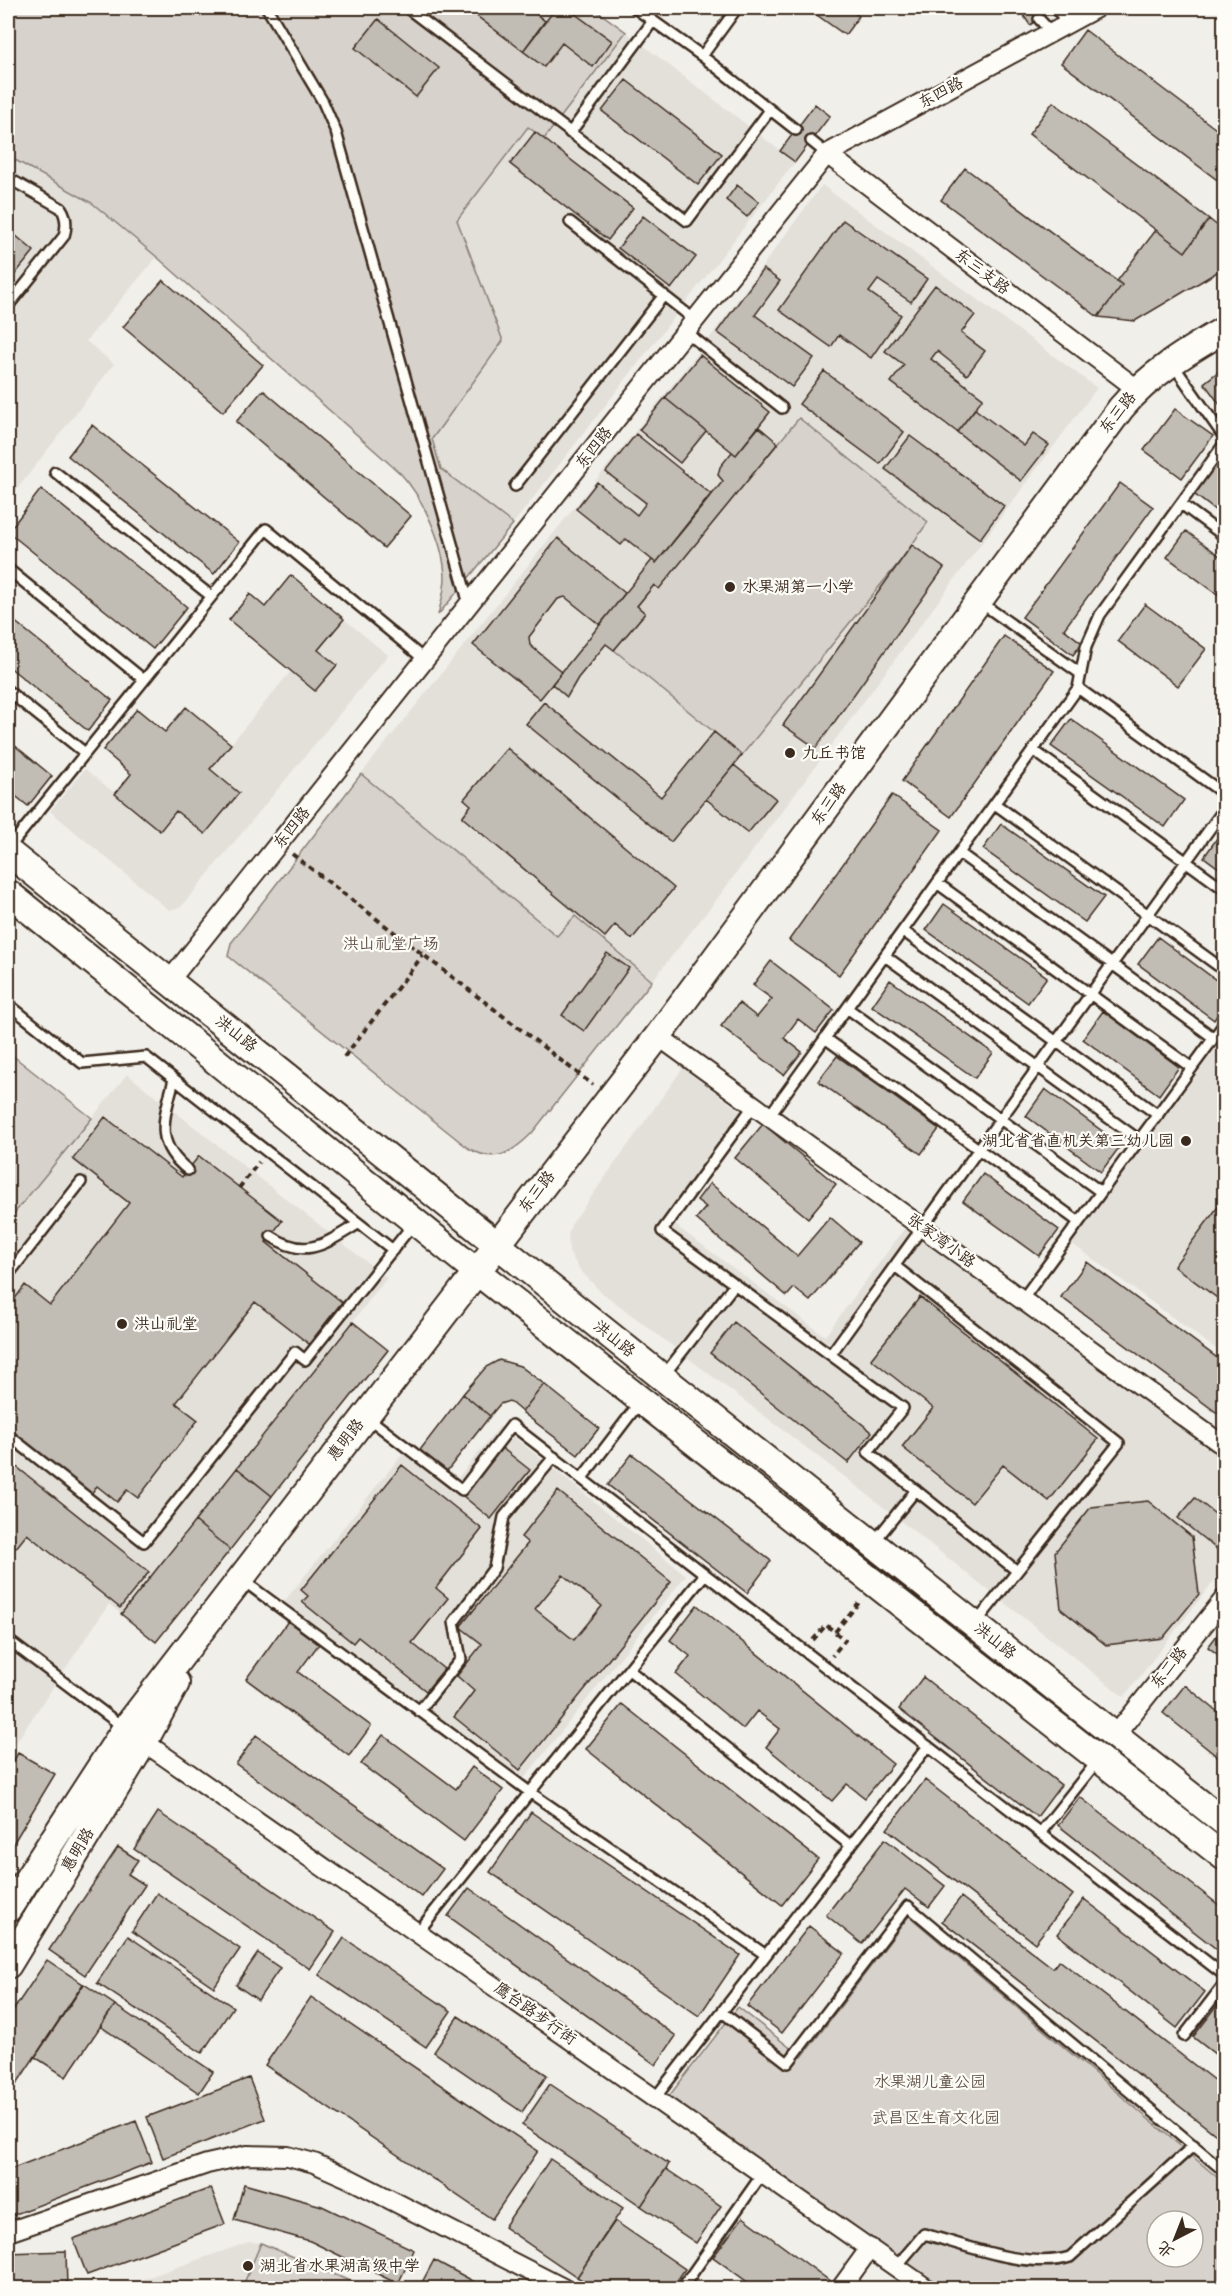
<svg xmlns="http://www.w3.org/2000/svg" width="1232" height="2296" viewBox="0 0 1232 2296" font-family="Kalam,'LXGW WenKai TC',sans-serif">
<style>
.built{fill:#e3e0da}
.green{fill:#d7d2cc;stroke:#897e75;stroke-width:1.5;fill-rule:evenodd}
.building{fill:#c1bcb4;stroke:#3b2a1e;stroke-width:1.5;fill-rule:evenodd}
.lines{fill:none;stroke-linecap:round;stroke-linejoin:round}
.lane-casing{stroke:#3b2a1e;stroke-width:14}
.street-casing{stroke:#3b2a1e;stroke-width:22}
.secondary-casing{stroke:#3b2a1e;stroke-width:30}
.path{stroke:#3b2a1e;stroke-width:4;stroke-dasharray:6 4.5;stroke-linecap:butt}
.lane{stroke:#fdfcf7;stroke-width:9}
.street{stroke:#fdfcf7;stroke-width:18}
.secondary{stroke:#fdfcf7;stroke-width:26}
.poi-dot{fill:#3b2a1e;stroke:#fdfcf7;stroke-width:2}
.labels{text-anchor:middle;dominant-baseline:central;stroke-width:4.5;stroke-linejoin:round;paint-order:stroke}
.street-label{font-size:16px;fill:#3b2a1e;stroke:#fdfcf7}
.poi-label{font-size:16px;fill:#3b2a1e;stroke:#fdfcf7;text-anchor:start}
.park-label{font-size:16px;fill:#62544a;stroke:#fdfcf7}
</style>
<rect width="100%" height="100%" fill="#f1efea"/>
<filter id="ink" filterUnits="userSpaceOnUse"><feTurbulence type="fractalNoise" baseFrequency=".0167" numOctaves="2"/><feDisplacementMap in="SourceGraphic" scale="12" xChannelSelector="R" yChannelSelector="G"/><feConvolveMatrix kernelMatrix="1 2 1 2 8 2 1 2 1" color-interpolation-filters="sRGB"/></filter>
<g filter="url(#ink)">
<path class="built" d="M626 32 795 162 513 524 441 469 431 439 503 341 457 220 529 127 544 138Z
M8 156 92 203 157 257 86 341 114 364 8 501Z
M822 185 1097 388 714 903 652 981 575 917 558 936 361 774 709 339Z
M344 619 388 655 181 907 169 910 50 811 85 769 160 830 176 811 205 834 239 793 210 769 291 671 315 691 336 665 318 650Z
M1224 1038V1355L1071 1243Z
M8 1052 92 1118 127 1074 387 1278 121 1614 109 1604 8 1754Z
M683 1068 752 1120 675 1225 825 1336 905 1228 1224 1458V1568L1124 1697 854 1484 600 1291 580 1270 569 1252 568 1236 571 1225Z
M500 1426 686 1575 523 1780 283 1603 403 1453 449 1489Z
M249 2242 261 2243 366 2288H117Z"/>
<path class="green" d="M8 8H593L626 32 544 139 528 127 457 220 503 341 432 439 441 469 513 524 438 615C441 603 445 590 445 577 444 544 423 498 401 474L157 257 92 203 8 156Z
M799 418 928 522 901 560 742 755 614 650 645 613 637 606 654 585 659 588Z
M361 774 557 936 575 916 652 981 532 1133C511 1154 495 1164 468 1148L228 956 231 943Z
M8 1052 92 1118 8 1221Z
M909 1916 1224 2183V2288H939L669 2096 738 2007 802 2057ZM1157 2221H1193V2257H1157Z
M261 2243 366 2288H242Z"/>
<path class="building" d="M466 8H528L545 21 523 51Z
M556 8H567L612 41 593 67 562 43 544 67 523 51Z
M807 8H847L859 16 845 35Z
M1021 8H1055L1030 25 1019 9Z
M378 19 439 68 416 97 355 48Z
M1085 30 1224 135V185L1061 63Z
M626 80 722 154 698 185 602 111Z
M1053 102 1209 219 1185 252 1029 134Z
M815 104 830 116 795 162 780 151Z
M535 132 633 208 608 240 510 164Z
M965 168 1122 285 1098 317 941 200Z
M737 185 759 202 747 217 726 200Z
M643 216 696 257 671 289 618 248Z
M1209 219 1224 231V268L1135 321 1098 317 1122 285 1117 281 1156 230 1185 252Z
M843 220 927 279 911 302 878 280 869 292 901 315 871 358 839 335 831 347 779 310Z
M8 229 34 251 8 283Z
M763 269 780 281 755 315 814 358 792 387 717 332Z
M163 280 263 365 223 412 123 327Z
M935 285 975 315 961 333 985 351 967 375 937 351 931 359 983 398 957 432 891 382 904 365 885 351Z
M700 355 770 412 736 455 665 398Z
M1224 367V410L1204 383Z
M824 371 904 432 880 464 799 404Z
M263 390 411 516 384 548 236 422Z
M665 398 706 431 680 463 639 430Z
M975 409 1024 446 1033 434 1049 445 1021 481 957 432Z
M1175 409 1213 436 1182 478 1144 450Z
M92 425 239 542 214 574 68 456Z
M759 427 778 443 659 589 654 585 637 606 645 613 614 650 606 644 578 678 567 697 552 684 652 560 656 563 723 481 718 475 720 467 732 452 736 455Z
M636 434 711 494 656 563 626 539 621 545 576 509 597 482 637 515 646 503 606 472Z
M910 436 1004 506 980 539 885 469Z
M1219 460 1224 464V517L1194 494Z
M1120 483 1153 507 1064 629 1082 643 1073 655 1022 617Z
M41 489 187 607 153 649 8 532Z
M1186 531 1224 559V599L1167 557Z
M558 538 625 593 600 625 565 597 558 599 529 637 530 645 562 672 540 699 473 645Z
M912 545 944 568 816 748 783 725Z
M291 575 344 619 318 650 337 665 315 691 229 620 250 594 265 607Z
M1145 604 1206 649 1178 686 1118 641Z
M8 616 112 700 88 731 8 666Z
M1004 636 1054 671 951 817 902 781Z
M544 702 661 797 714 732 742 755 671 842 526 724Z
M186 707 231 744 210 769 239 793 205 834 176 811 160 831 115 794 131 774 103 750 137 709 165 732Z
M1071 719 1184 800 1165 827 1051 746Z
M8 740 52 776 28 806 8 790Z
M507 748 674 888 632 939 615 925 605 937 462 817 471 805 464 799Z
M734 765 776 799 748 833 706 799Z
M892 795 942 830 839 975 789 940Z
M1001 824 1104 897 1085 922 983 849Z
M1224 828V872L1204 857Z
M944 904 1047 977 1028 1003 926 930Z
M1158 937 1224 986V1005L1214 1020 1138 964Z
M607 953 629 968 584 1031 562 1015Z
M771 961 834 1010 816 1033 798 1019 784 1038 802 1052 784 1075 721 1026 739 1003 757 1017 772 999 753 985Z
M890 980 993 1053 975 1078 872 1006Z
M1103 1011 1179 1067 1159 1095 1083 1039Z
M837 1056 939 1129 921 1154 818 1081Z
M1045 1089 1121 1145 1101 1172 1026 1116Z
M105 1117 182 1177 199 1156 282 1221 266 1242 342 1302 309 1344 255 1302 176 1403 198 1420 138 1498 127 1490 117 1502 97 1486 91 1494 8 1428V1308L25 1285 50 1305 129 1203 73 1159Z
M763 1124 836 1184 808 1218 735 1158Z
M983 1174 1059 1230 1039 1256 963 1201Z
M710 1183 797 1256 830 1217 859 1242 810 1301 794 1288 787 1296 696 1219 706 1207 697 1200Z
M1223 1200H1224V1303L1174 1266Z
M1087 1262 1224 1363V1418L1061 1297Z
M920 1297 1098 1439 1049 1501 1003 1465 972 1503 902 1447 933 1408 871 1359Z
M353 1322 388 1350 272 1496 237 1468Z
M734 1322 872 1432 848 1463 710 1353Z
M499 1360 520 1366 544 1384 522 1412 509 1401 500 1404 490 1416 463 1394 486 1367Z
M544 1384 599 1428 578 1455 522 1412Z
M463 1394 490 1416 447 1471 420 1450Z
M502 1448 530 1470 491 1519 463 1496Z
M632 1454 771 1561 747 1593 608 1485Z
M8 1460 149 1572 120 1608 27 1534 16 1548 8 1541Z
M402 1465 482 1529 436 1588 448 1598 412 1643 444 1669 426 1691 358 1637 353 1643 302 1602 308 1596 301 1590Z
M237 1468 272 1496 230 1550 195 1521Z
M558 1491 671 1582 520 1770 454 1717 474 1691 457 1676 482 1644 460 1627 528 1543 521 1537ZM563 1575 602 1606 574 1640 535 1609Z
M1195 1498 1224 1521V1555L1178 1518Z
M1148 1501 1192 1537 1199 1594 1163 1638 1106 1645 1061 1609 1055 1552 1091 1507Z
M195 1521 230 1550 156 1642 121 1614Z
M697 1605 893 1764 865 1798 847 1784 832 1801 766 1747 780 1729 757 1711 743 1729 676 1674 690 1656 670 1640Z
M288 1621 319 1644 298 1672 371 1726 349 1756 246 1679Z
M1224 1626V1659L1208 1647Z
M923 1677 1061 1785 1037 1817 899 1709Z
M1185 1685 1224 1717V1762L1163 1713Z
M622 1704 818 1859 782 1905 586 1749Z
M256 1735 443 1869 422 1897 236 1764Z
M383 1735 456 1789 472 1767 503 1790 464 1841 361 1764Z
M18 1753 55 1774 8 1852V1771Z
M925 1780 1073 1895 1035 1943 887 1829Z
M1080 1797 1224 1909V1955L1058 1825Z
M158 1812 335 1932 310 1969 134 1849Z
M531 1812 740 1955 699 2016 490 1872Z
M885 1839 945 1886 929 1907 905 1889 862 1944 826 1915Z
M118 1847 138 1860 128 1874 145 1885 85 1975 49 1950Z
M469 1888 676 2036 656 2065 448 1916Z
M157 1893 240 1949 214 1987 132 1931Z
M961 1897 1053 1968 1059 1960 1224 2088V2141L942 1921Z
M1084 1899 1205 1992 1177 2028 1057 1934Z
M809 1926 844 1953 782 2033 747 2006Z
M128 1936 233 2007 202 2053 97 1983Z
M344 1938 451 2011 426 2047 319 1975Z
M258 1953 280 1968 258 2000 236 1985Z
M47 1960 83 1984 8 2097V2018Z
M84 1984 115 2005 66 2077 35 2057Z
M311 1997 538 2151 492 2219 265 2065Z
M1224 1997V2061L1193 2037Z
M115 2005 213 2072 199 2093 100 2026Z
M458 2016 547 2075 522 2112 434 2052Z
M249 2078 265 2119 163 2158 147 2117Z
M550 2084 669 2164 641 2206 522 2125Z
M136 2121 152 2162 8 2217V2170Z
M550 2159 623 2208 577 2277 504 2227Z
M666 2169 721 2206 696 2243 641 2206Z
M244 2184 322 2206 414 2250 398 2284 310 2241 234 2220Z
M211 2188 225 2224 87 2275 73 2239Z
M743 2217 834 2284 830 2288H756L713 2257Z
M615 2221 685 2269 672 2288H595L577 2277Z
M66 2251 67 2288H8V2253Z
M434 2260 486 2288H419Z"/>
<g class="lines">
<g class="lane-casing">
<path id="lane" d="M267 8 323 102 336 132 469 604
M407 8 687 221 770 110
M635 8 702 56 796 130
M1056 8 1068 24
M1039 19 1052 33
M702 56 737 8
M570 133 653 21
M811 141 827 154
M8 178 61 208C67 217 67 226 64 236L8 306
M570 222 695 320
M686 332 782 408
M1172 363 1224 437
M55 472 211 596
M515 486 664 295
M1181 504 1224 536
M8 569 144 680
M980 602 1081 674
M1078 688 1086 647 1100 615 1224 444
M8 691 85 753
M1033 750 1224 889
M995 804 1224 970
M8 849 266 529 425 660
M959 853 1214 1038
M937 883 1192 1068
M903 931 1158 1115
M885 956 1139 1140
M8 1004 82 1063 146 1057 393 1250
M847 1008 1101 1192
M825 1038 1079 1222
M174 1079C165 1117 152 1142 188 1170
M754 1105 662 1231 903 1408 868 1452 1017 1571
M769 1116 1078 688 1224 794
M271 1236C306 1260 326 1243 358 1224
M895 1266 1119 1443 976 1623
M8 1275 81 1182
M1022 1300 1224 1024
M831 1354 1224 809
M664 1375 735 1284
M367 1417 462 1490 512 1425 1224 1975
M8 1435 144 1542 295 1352 305 1360 414 1223
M582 1478 640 1402
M874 1542 916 1490
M241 1579 531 1793 766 1955
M8 1640 123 1727
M629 1670 851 1846
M419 1711 461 1659 454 1622 494 1568 504 1517 554 1457
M1041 1832 1099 1759
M418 1932 705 1574
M722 2012 788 2063 908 1906 1224 2171
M1184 2036 1224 1984
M655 2098 928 1746
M896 2267 924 2234C965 2245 1028 2270 1070 2257L1194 2145
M682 2288 763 2173"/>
</g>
<g class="street-casing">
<path id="street" d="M827 154 1137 389
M170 980 827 154 1096 8
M658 1036 1224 1446
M1114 1737 1224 1599
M144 1742 926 2288
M8 2232 207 2164 247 2155 288 2156 314 2163 348 2178 563 2288
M841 2288 870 2248"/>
</g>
<g class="secondary-casing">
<path id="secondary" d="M8 852 662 1377 1224 1822
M8 893 476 1271 1224 1857
M8 1909 125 1729 658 1036 1121 408C1150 374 1186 352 1224 330
M8 1965 144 1742 176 1683"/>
</g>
<path class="path" d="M292 854 593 1085
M344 1057 423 955
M239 1188 259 1162
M835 1632 861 1600
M813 1640 826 1625 845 1640 832 1656"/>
<use href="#lane" class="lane"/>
<use href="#street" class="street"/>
<use href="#secondary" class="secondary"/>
</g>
</g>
<g class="poi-dot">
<circle cx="730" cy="587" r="6"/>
<circle cx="790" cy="753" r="6"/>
<circle cx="1186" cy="1141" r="6"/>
<circle cx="122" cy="1324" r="6"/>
<circle cx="248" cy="2266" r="6"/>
</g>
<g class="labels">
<g class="street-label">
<text transform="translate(941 93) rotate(-28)">东四路</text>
<text transform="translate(982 272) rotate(37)">东三支路</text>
<text transform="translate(1118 413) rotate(-51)">东三路</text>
<text transform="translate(594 448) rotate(-51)">东四路</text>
<text transform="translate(829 804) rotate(-54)">东三路</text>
<text transform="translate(292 828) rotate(-51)">东四路</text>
<text transform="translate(236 1034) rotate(39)">洪山路</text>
<text transform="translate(537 1192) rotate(-52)">东三路</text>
<text transform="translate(941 1241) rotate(36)">张家湾小路</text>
<text transform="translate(614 1339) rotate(39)">洪山路</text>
<text transform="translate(346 1440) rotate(-52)">惠明路</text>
<text transform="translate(995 1641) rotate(39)">洪山路</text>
<text transform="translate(1169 1668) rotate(-51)">东二路</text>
<text transform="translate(78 1850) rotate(-59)">惠明路</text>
<text transform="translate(535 2014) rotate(35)">鹰台路步行街</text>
</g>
<g class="poi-label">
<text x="742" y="587">水果湖第一小学</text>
<text x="802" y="753">九丘书馆</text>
<text x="1174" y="1141" text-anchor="end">湖北省省直机关第三幼儿园</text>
<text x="134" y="1324">洪山礼堂</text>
<text x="260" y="2266">湖北省水果湖高级中学</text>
</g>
<g class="park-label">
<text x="391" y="944">洪山礼堂广场</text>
<text x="930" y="2082">水果湖儿童公园</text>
<text x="936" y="2118">武昌区生育文化园</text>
</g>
</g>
<rect width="1232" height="2296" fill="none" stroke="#fdfcf7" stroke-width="30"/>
<rect x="15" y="15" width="1202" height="2266" fill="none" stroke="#3b2a1e" stroke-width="2" filter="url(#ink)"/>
<g transform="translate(1175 2239) rotate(222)"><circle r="28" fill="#fdfcf7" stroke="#afa8a0" stroke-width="1.5"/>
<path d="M0-4.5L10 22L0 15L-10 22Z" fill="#3b2a1e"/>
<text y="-9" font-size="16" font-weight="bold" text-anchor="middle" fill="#3b2a1e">北</text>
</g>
</svg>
